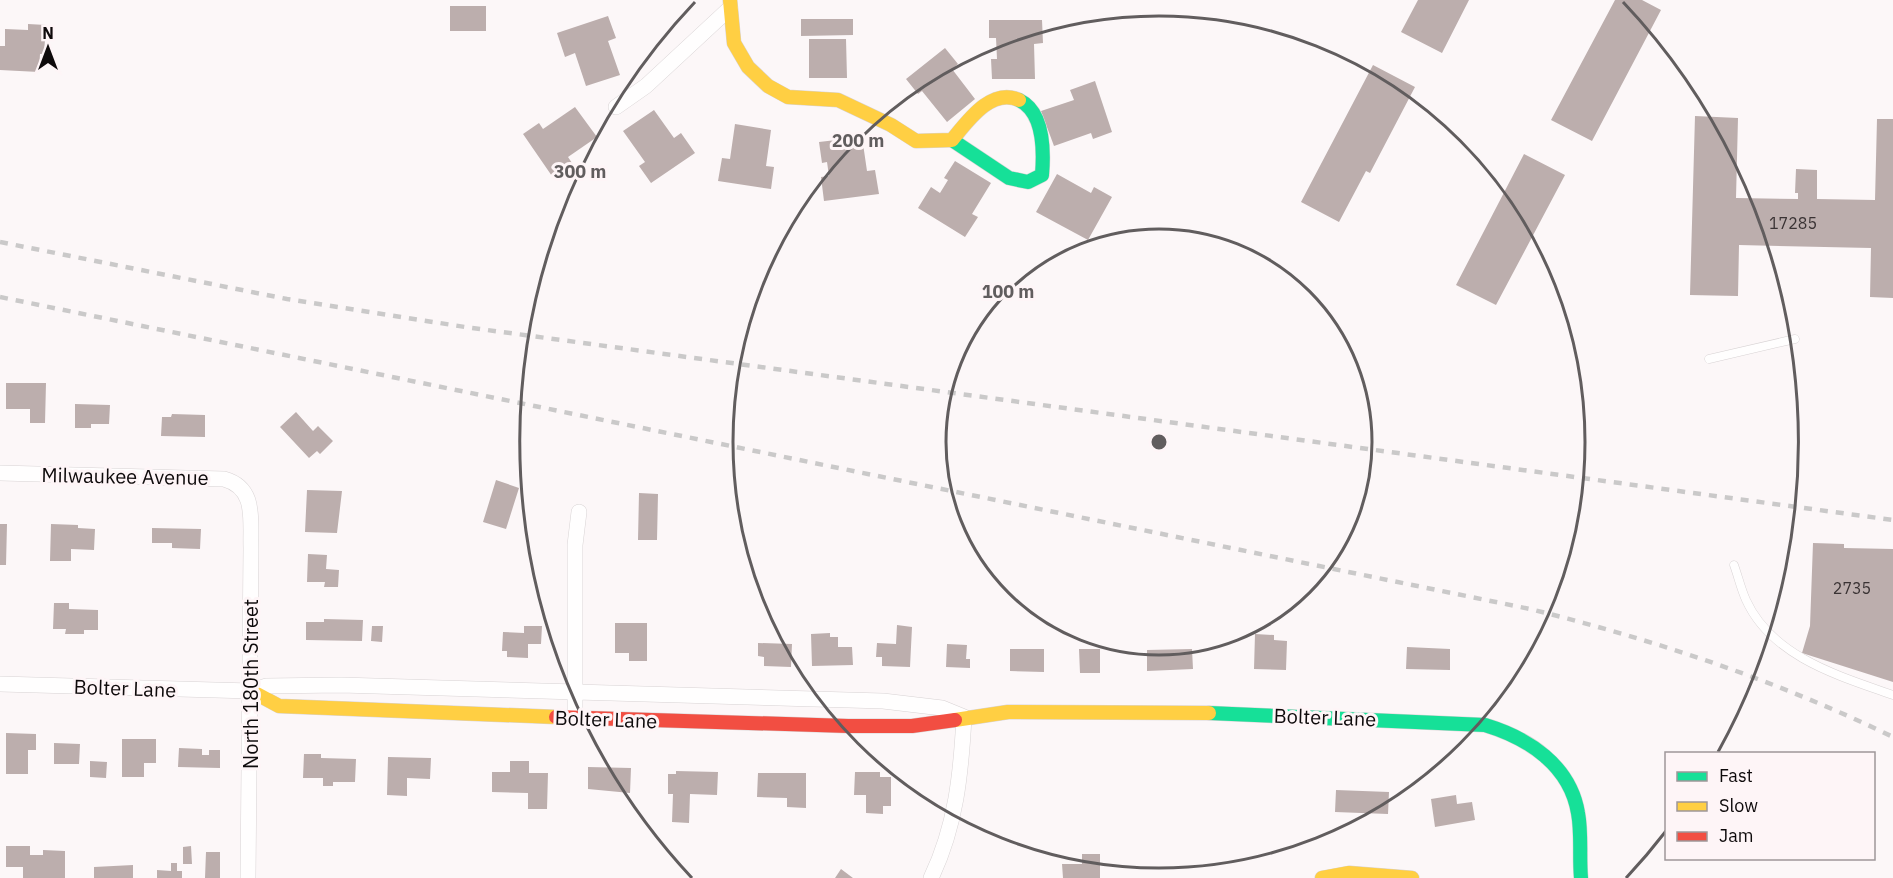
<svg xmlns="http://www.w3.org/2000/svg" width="1893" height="878" viewBox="0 0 1893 878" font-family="'IBM Plex Sans',sans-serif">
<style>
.building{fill:#bcaead}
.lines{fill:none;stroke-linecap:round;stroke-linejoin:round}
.lane-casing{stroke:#d8d3d4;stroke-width:9}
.street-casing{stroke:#d8d3d4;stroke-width:16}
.fast-casing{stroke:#d8d3d4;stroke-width:15}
.slow-casing{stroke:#d8d3d4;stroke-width:15}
.jam-casing{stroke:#d8d3d4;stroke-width:15}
.lane{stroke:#fffefe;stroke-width:8}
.street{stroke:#fffefe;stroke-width:15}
.fast{stroke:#16e098;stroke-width:14}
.slow{stroke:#ffcf43;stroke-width:14}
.jam{stroke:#f24e42;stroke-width:14}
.rail{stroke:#cac9c9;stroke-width:4.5;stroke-dasharray:8 8;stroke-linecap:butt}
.ring{fill:none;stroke:#615d5e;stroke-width:3}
.labels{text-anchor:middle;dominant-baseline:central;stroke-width:6;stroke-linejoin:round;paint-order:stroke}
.number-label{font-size:16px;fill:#3a3334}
.street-label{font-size:20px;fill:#0e0a0b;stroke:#fef5f7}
.centre{fill:#615d5e;stroke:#fef5f7;stroke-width:3}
.ring-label{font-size:18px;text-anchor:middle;font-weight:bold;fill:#615d5e;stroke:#fef5f7;stroke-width:6;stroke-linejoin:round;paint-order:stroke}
</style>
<rect width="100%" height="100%" fill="#fcf7f8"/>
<path class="building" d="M1418 0H1469L1442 53 1401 32Z
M1615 0H1642L1661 10 1592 141 1551 120Z
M450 6H486V31H450Z
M608 16 616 38 608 41 620 75 586 86 575 53 565 57 557 33Z
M801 19H853V35L801 36Z
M989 20H1042L1043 43 1034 44 1035 79H992L991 59H997L996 38H989Z
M28 24 46 25 44 54H40L39 72 0 70V46H5V29L28 30Z
M809 39H846L847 78H809Z
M945 48 958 64 952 69 975 99 947 122 922 91 918 94 906 79Z
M1373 65 1415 87 1370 173 1366 171 1339 222 1301 202Z
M1095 81 1112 132 1093 139 1091 133 1054 146 1041 111 1074 100 1070 90Z
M575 107 597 137 568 157 574 166 554 179 523 134 539 123 543 129Z
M654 110 674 138 681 133 695 153 651 183 639 166 645 162 623 131Z
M1695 116 1738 118 1736 198 1798 199V193H1795L1796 169 1817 170V199L1875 200 1877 119H1893V298L1870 297 1871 248 1739 245 1738 296 1690 295Z
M735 124 771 130 766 166 774 167 771 189 718 181 722 158 730 159Z
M862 137 867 171 875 170 879 194 824 201 821 177 829 176 827 162 822 163 819 142Z
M1524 154 1565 175 1496 305 1456 285Z
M955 161 991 183 972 214 978 217 965 237 918 208 931 187 940 193 948 180 944 178Z
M1057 174 1091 193 1094 187 1112 197 1088 240 1036 212Z
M6 383H46L45 423H30V409H6Z
M75 404 110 405 109 424H91V428H75Z
M296 412 313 431 318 426 333 441 320 454 317 451 309 458 280 427Z
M172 414 205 415V437L161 436 162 417H171Z
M496 480 519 488 506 529 483 522Z
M307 490 342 491 337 533 305 532Z
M639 493 658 494 657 540H638Z
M0 524H7L6 565H0Z
M51 524 78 525V528L95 529 94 550 71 549V561H50Z
M152 528 201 529 200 549 172 548V543H152Z
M1813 543 1844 544V548L1893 549V682L1802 653 1810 626Z
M308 554 327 555 326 569 339 570 338 587H324L325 582H307Z
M54 603H69V609L98 610V630H84V634H65L66 629H53Z
M324 619 363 620 362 641 306 640V622H324Z
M615 623H647V661H629V653H615Z
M897 625 912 627 910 667 882 666V657H876L877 643 896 644Z
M372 626H383L382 642 371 641Z
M524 626H542L541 644H528V658L507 657V651H502L503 632 524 633Z
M830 633V637H838V647H852L853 665 812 666 811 634Z
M1255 634 1274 635V640L1287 641 1286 670 1254 669Z
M758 643 792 644 791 667 764 666V657L758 656Z
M947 644 967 645 966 659H970V668L946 667Z
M1407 647 1450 649V670L1406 669Z
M1010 649H1044V672L1010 671Z
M1079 649H1100V673H1080Z
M1192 649 1193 669 1147 671V650Z
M6 733 36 734V750H28V774H6Z
M122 739H156V763H144V777H122Z
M54 743 80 744 79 764H54Z
M179 748 202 749V755H209V750H220V768L178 767Z
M304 754H321V758L356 759 355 782H333V786H323V778H303Z
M388 757 431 758 430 779 407 778V796L387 795Z
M90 761 107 762 106 778 90 777Z
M510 761H529V773H548L547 809H528V793L492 792V772H510Z
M588 767 631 768 630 793 588 789Z
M676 771 718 772 717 795 690 794 689 823 672 822 673 794H668V774H676Z
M855 772H880V777H891V806H883V814L866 813V795H854Z
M758 773H806V808L787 807V798L757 797Z
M1336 790 1389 792 1388 814 1335 812Z
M1456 795 1457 804 1472 802 1475 820 1435 827 1431 799Z
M6 846H30V855H43V850L65 851V878H23V867H6Z
M191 846 192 864H183V847Z
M206 852H220V878H205Z
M1082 854H1100V878H1063L1062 864H1082Z
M171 863H177V871H182V878H157V870L171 871Z
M133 865V878H94V867Z
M841 869 853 878H835Z"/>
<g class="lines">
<g class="lane-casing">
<path id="lane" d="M1709 359 1795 339
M1734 565C1738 576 1741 589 1746 600 1772 657 1839 676 1893 695"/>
</g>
<g class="street-casing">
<path id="street" d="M616 107 646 86 730 8
M0 473 224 479C257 488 250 520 251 548L248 878
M0 684 251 691 266 686 341 685 883 701 942 708 964 717C961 774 956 826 931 878
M575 717V545L579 512"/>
</g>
<g class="fast-casing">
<path id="fast" d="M952 140 1009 178 1028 182 1042 175C1044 151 1044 112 1019 100
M1209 713 1485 725C1528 738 1570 765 1578 813 1582 834 1579 856 1581 878"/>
</g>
<g class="slow-casing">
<path id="slow" d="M730 0 734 43 748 67 768 86 788 97 838 100 891 125 916 141 952 140C967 122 991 87 1019 100
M251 691 279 706 556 717
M955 720 1008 712 1209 713
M1322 878 1349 873 1412 878"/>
</g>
<g class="jam-casing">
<path id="jam" d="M556 717 848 726H912L955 720"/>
</g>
<use href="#lane" class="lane"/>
<use href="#street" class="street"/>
<use href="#fast" class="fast"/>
<use href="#slow" class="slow"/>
<use href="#jam" class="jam"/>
<path class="rail" d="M0 242 287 299 465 327 1893 520
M0 297 1530 609C1655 640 1778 681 1893 737"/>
</g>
<g class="ring">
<circle cx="1159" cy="442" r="213"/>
<circle cx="1159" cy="442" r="426"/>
<path d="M1666 831A639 639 0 0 1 1626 878M692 878A639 639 0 0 1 695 2M1623 2A639 639 0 0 1 1718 752"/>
</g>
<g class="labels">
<g class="number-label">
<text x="1793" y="223">17285</text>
<text x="1852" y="588">2735</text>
</g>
<g class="street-label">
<text transform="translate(125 476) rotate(1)">Milwaukee Avenue</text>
<text transform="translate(250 684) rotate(-90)">North 180th Street</text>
<text transform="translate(125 688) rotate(2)">Bolter Lane</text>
<text transform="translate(1325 717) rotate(2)">Bolter Lane</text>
<text transform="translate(606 719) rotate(2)">Bolter Lane</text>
</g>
</g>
<circle cx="1159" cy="442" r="9" class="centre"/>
<g class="ring-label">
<text x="858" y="147">200 m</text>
<text x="580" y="178">300 m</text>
<text x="1008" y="298">100 m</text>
</g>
<rect x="1665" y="752" width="210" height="108" fill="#fef5f7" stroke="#9e9799" stroke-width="1.5"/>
<rect x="1677" y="772" width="30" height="9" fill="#16e098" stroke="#9e9799" stroke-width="1.5"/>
<text x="1719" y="782" font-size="18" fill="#0e0a0b">Fast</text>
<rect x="1677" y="802" width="30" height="9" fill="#ffcf43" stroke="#9e9799" stroke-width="1.5"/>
<text x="1719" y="812" font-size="18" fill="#0e0a0b">Slow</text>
<rect x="1677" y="832" width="30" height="9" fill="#f24e42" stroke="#9e9799" stroke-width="1.5"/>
<text x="1719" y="842" font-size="18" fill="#0e0a0b">Jam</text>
<g transform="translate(48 48)" stroke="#fef5f7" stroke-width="4.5" paint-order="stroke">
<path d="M0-4.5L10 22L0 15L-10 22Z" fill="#0e0a0b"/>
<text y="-9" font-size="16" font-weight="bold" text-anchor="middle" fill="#0e0a0b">N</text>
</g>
</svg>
